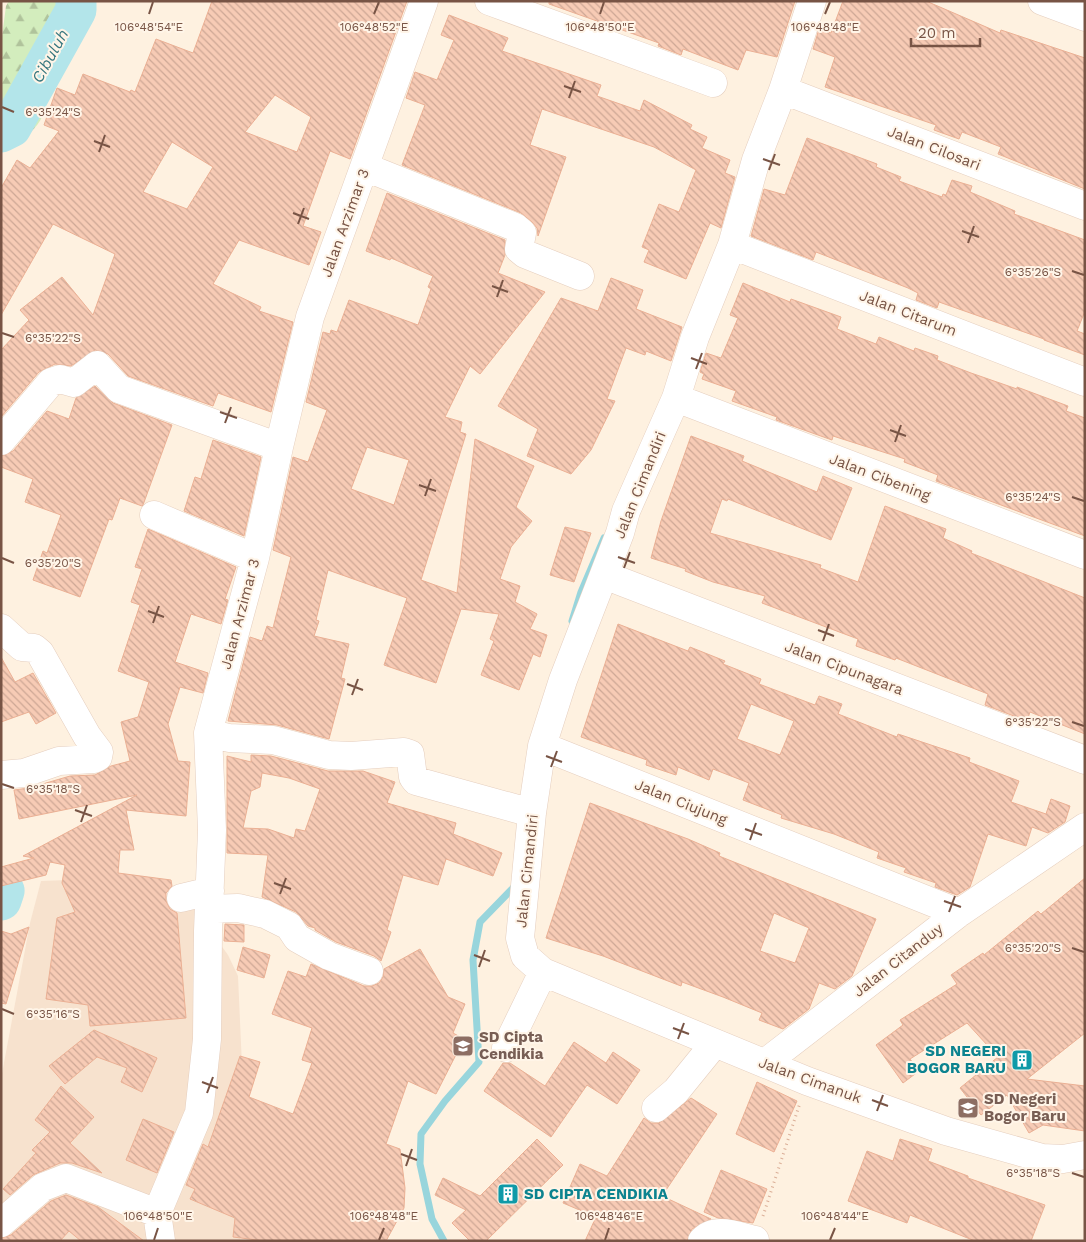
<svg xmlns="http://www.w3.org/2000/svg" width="1086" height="1242" viewBox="0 0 1086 1242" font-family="'Work Sans',sans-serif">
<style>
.residential{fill:#f7e2ce}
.forest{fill:url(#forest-firs)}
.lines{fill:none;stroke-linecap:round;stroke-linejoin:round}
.stream{stroke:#98d5dc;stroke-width:7}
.river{stroke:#b3e5ea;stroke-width:41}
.building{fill:url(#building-back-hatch);stroke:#ebb094;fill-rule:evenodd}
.minor-casing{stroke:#e5cebe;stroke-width:29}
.path{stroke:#dbaf98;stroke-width:3;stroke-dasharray:1 4;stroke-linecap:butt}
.minor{stroke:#fff;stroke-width:28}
.ticks{fill:none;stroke:#785445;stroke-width:2}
.labels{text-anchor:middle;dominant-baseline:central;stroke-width:4;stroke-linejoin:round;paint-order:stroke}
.street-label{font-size:15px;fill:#785445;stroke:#fff5e8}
.education-label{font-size:15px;font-weight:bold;fill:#785e54;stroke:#fff5e8;text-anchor:start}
.culture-label{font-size:15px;font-weight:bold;fill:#0d838f;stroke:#fff5e8;text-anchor:end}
.water-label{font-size:16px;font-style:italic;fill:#37777f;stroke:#fff5e8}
.ticks-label{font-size:12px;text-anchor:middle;fill:#785445;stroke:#fff5e8;stroke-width:4;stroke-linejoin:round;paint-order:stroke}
</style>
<defs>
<pattern id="forest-firs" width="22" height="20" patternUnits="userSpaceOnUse" patternTransform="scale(1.25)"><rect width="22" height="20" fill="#d3edbd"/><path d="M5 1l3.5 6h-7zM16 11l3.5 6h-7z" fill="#b0c39b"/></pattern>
<pattern id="building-back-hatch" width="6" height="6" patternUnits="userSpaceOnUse" patternTransform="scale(1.25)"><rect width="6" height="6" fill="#f7cbb5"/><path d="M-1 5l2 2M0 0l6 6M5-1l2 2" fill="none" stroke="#cda795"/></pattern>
</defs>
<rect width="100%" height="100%" fill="#fef1e0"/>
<path class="residential" d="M122 878 193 907 228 955 238 976 246 1155 240 1241H1V1079L30 923 41 881Z"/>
<path class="forest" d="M9 1H80C81 37 68 72 45 100 45 117 39 125 26 136L4 120 1 121V44L6 6Z"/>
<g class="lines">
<path class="stream" d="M572 621 581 592 604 538
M444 1241 432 1219 420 1164 421 1134 445 1101 479 1062 473 960 480 922 514 887 515 884"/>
<path class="river" d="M1 132 11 127 76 10V1
M1 887 4 891 1 900"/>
</g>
<path class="building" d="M212 1H407L350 159 330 151 303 226 321 232 309 265 239 240 213 284 261 307 259 311 293 322 271 412 218 393 213 406 128 376 108 354 95 350 71 366 55 364 39 372 1 417V350L29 320 20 310 62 277 93 315 115 254 53 224 1 315V188L17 160 30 168 59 131 44 125 57 88 75 95 83 74 130 92 131 90 135 92 156 39 193 53ZM275 95 311 117 297 152 245 132ZM172 142 213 167 187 209 143 192Z
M549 1H795L777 57 746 50 738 70 683 49 681 55 658 46 659 43 549 4Z
M843 1H926L1000 33 1001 30 1085 58V189L998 154 1001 147 962 132 959 139 934 130 936 125 825 87 835 57 813 49 819 29 831 33Z
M449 15 508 38 502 51 601 85 597 96 640 111 644 100 692 125 690 129 707 137 702 148 730 160 725 173 735 177 721 228 710 223 686 279 644 262 649 250 642 247 659 204 679 212 696 170 654 147 542 109 530 145 566 157 538 236 537 228 532 222 521 213 402 165 425 105 406 98 415 72 437 80 454 40 441 35Z
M807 138 877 164 876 167 901 177 899 181 942 197 943 194 946 195 952 180 972 186 970 192 1015 211 1014 214 1085 240V311L1077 331 1085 334V355L1044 340V339L939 302 937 308 916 300 918 293 908 288 816 252 813 260 751 236 764 189 785 195Z
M387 193 505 240V255L498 273 545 292 480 374 470 366 445 417 462 422 460 432 466 434 421 580 457 593 475 439 534 466 516 507 532 521 511 547 500 579 520 586 515 602 537 614 530 629 547 635 540 657 533 654 519 690 481 675 494 641 490 639 499 614 461 609 436 683 384 665 407 598 328 570 316 620 319 621 314 636 349 644 341 678 345 679 329 739 277 725 228 721 250 637 262 641 267 626 273 628 291 557 273 550 293 457 308 462 327 410 306 402 323 332 330 334 331 330 337 332 349 300 418 325 431 289 428 287 433 276 391 258 390 260 366 251ZM367 447 409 460 394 505 351 489Z
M611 278 643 290 636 309 682 327 671 361 646 351 645 355 626 348 607 399 615 401 591 450 571 474 527 456 538 429 498 406 561 298 598 311Z
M743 283 790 302 791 299 841 317 837 329 876 344 879 337 914 351 915 348 938 356 937 360 971 373 1017 389V387L1068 406 1066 411 1085 418V536L936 481 938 475 904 462 905 459 833 436 832 440 776 420 777 417 732 401 736 391 702 379 704 374 700 372 706 353 721 358 738 318 730 315Z
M95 386 113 403 172 425 143 505 142 506 120 498 112 520 109 519 80 597 33 580 43 551 47 553 61 515 25 502 33 479 1 467V456L13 451 47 411 69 419 76 398Z
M691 436 744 456 742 461 817 492 823 476 852 488 831 540 728 499 727 501 722 499 710 533 821 565 820 568 858 582 885 506 946 529 943 538 972 551 971 553 1085 598V734L1030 712 1027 721 985 705 988 694 896 658 895 660 856 646 858 639 762 603 765 596 713 582 685 571 686 569 651 558 661 521Z
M213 440 261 457 244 536 184 511 195 477 201 479Z
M565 527 591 533 574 582 550 575Z
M148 529 236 567 225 599 228 600 221 624 191 614 175 662 208 673 203 693 180 687 168 724 178 761 190 762 186 816 126 810 134 850H120L118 873 171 880 172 886 166 893V901L170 909 177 913 186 1018 90 1026 88 1005 46 999 57 918 75 912 62 883 65 865 50 862 46 875 1 886V867L34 858 23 856 137 795 19 819 14 790 29 788 70 776 95 775 111 766 130 761 121 722 138 717 149 682 118 671 140 605 131 602 142 569 135 567Z
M618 624 688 651 690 647 725 661 723 664 761 679 759 684 815 705 819 696 842 704 838 714 897 737 898 734 970 758 969 762 1019 781 1011 802 1046 814 1051 799 1070 806 1065 822 1048 833 1032 827 1026 846 988 834 970 887 957 895 935 887 936 883 904 872 906 868 877 858 879 852 834 834 781 818 782 815 743 800 749 783 713 769 709 780 678 767 676 775 646 765 647 760 581 737ZM751 704 794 721 780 755 737 739Z
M1 657 15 682 33 673 56 713 36 724 29 712 1 722Z
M251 755 271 756 328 771H363L395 782 387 803 456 823 453 834 502 853 493 876 446 859 438 885 403 875 387 930 391 932 381 961 374 956 336 942 315 930V928L308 926 296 912 262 897 268 855 227 853V756L251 762ZM262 773 289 778 320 789 305 831 296 829 294 838 268 829 243 828 251 791 260 787Z
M590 803 688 839 720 853 719 856 876 919 852 976 835 989 819 983 809 1009 783 1029 759 1020 762 1013 723 997 682 982 681 986 603 956 546 938ZM774 913 809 928 795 963 760 951Z
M1085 878V1033L1027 1079 1085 1086V1131L1043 1125 1029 1133 1007 1095 981 1115 960 1088 998 1057 967 1023 910 1059 919 1071 903 1083 876 1045 903 1025 900 1020 957 984 951 975 983 953 984 955 1038 911 1041 914Z
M225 924 244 925V942L224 941Z
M29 927 6 1004 1 1003V931L11 934Z
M243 947 270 955 264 978 237 970Z
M420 949 448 997 465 1004 453 1033 464 1039 436 1094 408 1081 386 1144 400 1149 405 1188 404 1208 386 1241H265L233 1237 235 1218 190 1199 195 1189 186 1185 203 1144 208 1147 240 1056 260 1062 249 1097 293 1114 312 1063 302 1060 312 1028 272 1014 288 971 306 977 311 964 364 986H372L379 983 383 977 384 969Z
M94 1030 157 1058 142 1092 121 1082 127 1068 97 1057 65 1084 49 1066Z
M574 1042 606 1063 613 1052 640 1070 617 1104 587 1085 551 1137 484 1091 503 1063H510L545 1086Z
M757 1082 797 1101 774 1152 736 1134Z
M61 1086 94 1117 70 1143 102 1173 72 1163H60L33 1175 10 1195 3 1189 36 1153 32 1150 50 1132 35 1120Z
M691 1098 717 1114 662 1196 711 1219 692 1229 687 1241H585L596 1217 563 1203 580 1164 607 1176 644 1118 651 1123H659Z
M143 1119 174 1132 157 1173 126 1160Z
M537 1139 563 1165 486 1241H470L452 1223 466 1210 435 1195 443 1178 480 1196Z
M900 1139 932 1149 928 1161 968 1176V1178L1045 1205 1031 1241H975L910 1215 907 1223 848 1201 867 1151 893 1161Z
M721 1170 767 1189 753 1223 718 1218 704 1212Z
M66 1195 98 1207 144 1241H81L69 1231 60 1241H1V1238L11 1235 51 1201Z"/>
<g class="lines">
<g class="minor-casing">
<path id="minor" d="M489 1 713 83
M812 1 783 90 756 160 732 245 695 337 676 398 626 511 620 533 563 680 542 746 532 813 520 938 525 956 543 972 807 1081 946 1131 1042 1158 1063 1159 1085 1155
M1042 1 1085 17
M783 90 1085 206
M365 167 515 227 522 233 519 249 525 254 580 276
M732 245 1085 382
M676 398 1085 555
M1 441 51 382 60 379 74 383 97 365 119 389 279 447
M154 515 255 558
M604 575 1085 760
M1 628 22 647 34 648 40 653 87 736 99 752 98 757 94 759 59 761 24 773 1 775
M208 733 229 738 273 740 329 755 351 756 404 752 410 754 413 777 416 781 532 813
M542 746 959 913
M181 898 210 891
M209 909 238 908 265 914 289 926 297 938 329 956 369 971
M506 1048 543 972
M765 1063 959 913 1085 827
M656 1108 676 1091 715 1043
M1 1223 43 1187 66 1178 157 1213
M161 1241 157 1213 199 1113 207 1039 208 931 212 830 208 733 255 558 279 447 310 317 424 1
M702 1241C715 1226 737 1236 755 1240"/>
</g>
<path class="path" d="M763 1216 800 1103"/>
<use href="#minor" class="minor"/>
</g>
<path class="ticks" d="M149 14 153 2M374 14 379 2M600 14 604 2M825 14 830 2M564 86 581 92M569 98 575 81M2 107 14 112M94 141 110 147M99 152 105 135M763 159 780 165M769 170 775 154M293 213 309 219M298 224 304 208M962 231 979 237M968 243 974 226M1072 271 1084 275M492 286 508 292M497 297 503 280M2 333 14 337M691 358 707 364M696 369 702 353M220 412 237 418M225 423 231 407M890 430 906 436M895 442 901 425M419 485 436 491M425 496 431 479M1072 497 1084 501M618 557 635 563M2 558 14 563M624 568 630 552M148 611 164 617M153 623 159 606M818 630 834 636M823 641 829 624M347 684 363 690M352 695 358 679M1072 722 1084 726M546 756 562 762M551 767 557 751M2 784 14 788M75 810 92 816M81 822 87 805M745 829 762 835M750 840 756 823M274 883 291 889M280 894 286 878M944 901 961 907M949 912 955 896M1072 948 1084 952M474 955 490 961M479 967 485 950M2 1009 14 1014M673 1028 689 1034M678 1039 684 1023M202 1082 218 1088M207 1093 213 1077M872 1100 888 1106M877 1111 883 1095M401 1154 417 1160M406 1166 412 1149M1072 1173 1084 1177M154 1240 158 1228M379 1240 384 1228M605 1240 609 1228M830 1240 835 1228"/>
<defs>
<g id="school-square" transform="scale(1.125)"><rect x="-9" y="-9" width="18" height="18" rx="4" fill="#8d6e63" stroke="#fff5e8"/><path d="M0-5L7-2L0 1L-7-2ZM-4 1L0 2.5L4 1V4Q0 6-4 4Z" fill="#fff"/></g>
<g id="building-square" transform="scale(1.125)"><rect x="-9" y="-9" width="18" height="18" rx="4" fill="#0f9aa8" stroke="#fff5e8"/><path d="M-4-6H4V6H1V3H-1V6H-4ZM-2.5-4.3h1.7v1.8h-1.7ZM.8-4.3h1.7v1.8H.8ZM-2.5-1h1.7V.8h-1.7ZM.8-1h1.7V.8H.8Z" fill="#fff"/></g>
</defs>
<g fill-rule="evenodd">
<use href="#school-square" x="463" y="1046"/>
<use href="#building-square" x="1022" y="1060"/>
<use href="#school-square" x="968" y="1108"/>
<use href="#building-square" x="508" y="1194"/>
</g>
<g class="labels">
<g class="street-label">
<text transform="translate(934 148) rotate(21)">Jalan Cilosari</text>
<text transform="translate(345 223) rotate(-70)">Jalan Arzimar 3</text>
<text transform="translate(908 313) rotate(21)">Jalan Citarum</text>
<text transform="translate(880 477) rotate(21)">Jalan Cibening</text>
<text transform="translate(640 485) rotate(-68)">Jalan Cimandiri</text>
<text transform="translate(240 614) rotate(-75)">Jalan Arzimar 3</text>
<text transform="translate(844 668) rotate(21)">Jalan Cipunagara</text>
<text transform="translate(681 802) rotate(22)">Jalan Ciujung</text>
<text transform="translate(527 871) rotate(-84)">Jalan Cimandiri</text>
<text transform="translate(898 960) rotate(-38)">Jalan Citanduy</text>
<text transform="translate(810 1080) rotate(20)">Jalan Cimanuk</text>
</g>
<g class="education-label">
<text x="479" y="1037">SD Cipta<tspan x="479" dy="17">Cendikia</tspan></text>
<text x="984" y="1099">SD Negeri<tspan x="984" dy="17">Bogor Baru</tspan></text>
</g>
<g class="culture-label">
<text x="1006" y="1051">SD NEGERI<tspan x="1006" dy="17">BOGOR BARU</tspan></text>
<text x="524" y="1194" text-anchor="start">SD CIPTA CENDIKIA</text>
</g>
<g class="water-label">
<text transform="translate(50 56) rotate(-61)">Cibuluh</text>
</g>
</g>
<g class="ticks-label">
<text x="149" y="31">106°48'54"E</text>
<text x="374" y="31">106°48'52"E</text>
<text x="600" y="31">106°48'50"E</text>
<text x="825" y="31">106°48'48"E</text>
<text x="53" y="116">6°35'24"S</text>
<text x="1033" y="276">6°35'26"S</text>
<text x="53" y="342">6°35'22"S</text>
<text x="1033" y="501">6°35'24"S</text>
<text x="53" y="567">6°35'20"S</text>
<text x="1033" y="726">6°35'22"S</text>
<text x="53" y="793">6°35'18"S</text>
<text x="1033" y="952">6°35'20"S</text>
<text x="53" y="1018">6°35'16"S</text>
<text x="1033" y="1177">6°35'18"S</text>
<text x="158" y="1220">106°48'50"E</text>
<text x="384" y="1220">106°48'48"E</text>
<text x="609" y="1220">106°48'46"E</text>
<text x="835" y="1220">106°48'44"E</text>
</g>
<rect width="1086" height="1242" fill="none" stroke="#785445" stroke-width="5"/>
<path d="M911 38v8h69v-8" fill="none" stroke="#785445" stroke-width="2.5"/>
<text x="918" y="38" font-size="15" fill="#785445" stroke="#fff5e8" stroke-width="4" paint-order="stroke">20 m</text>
</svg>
